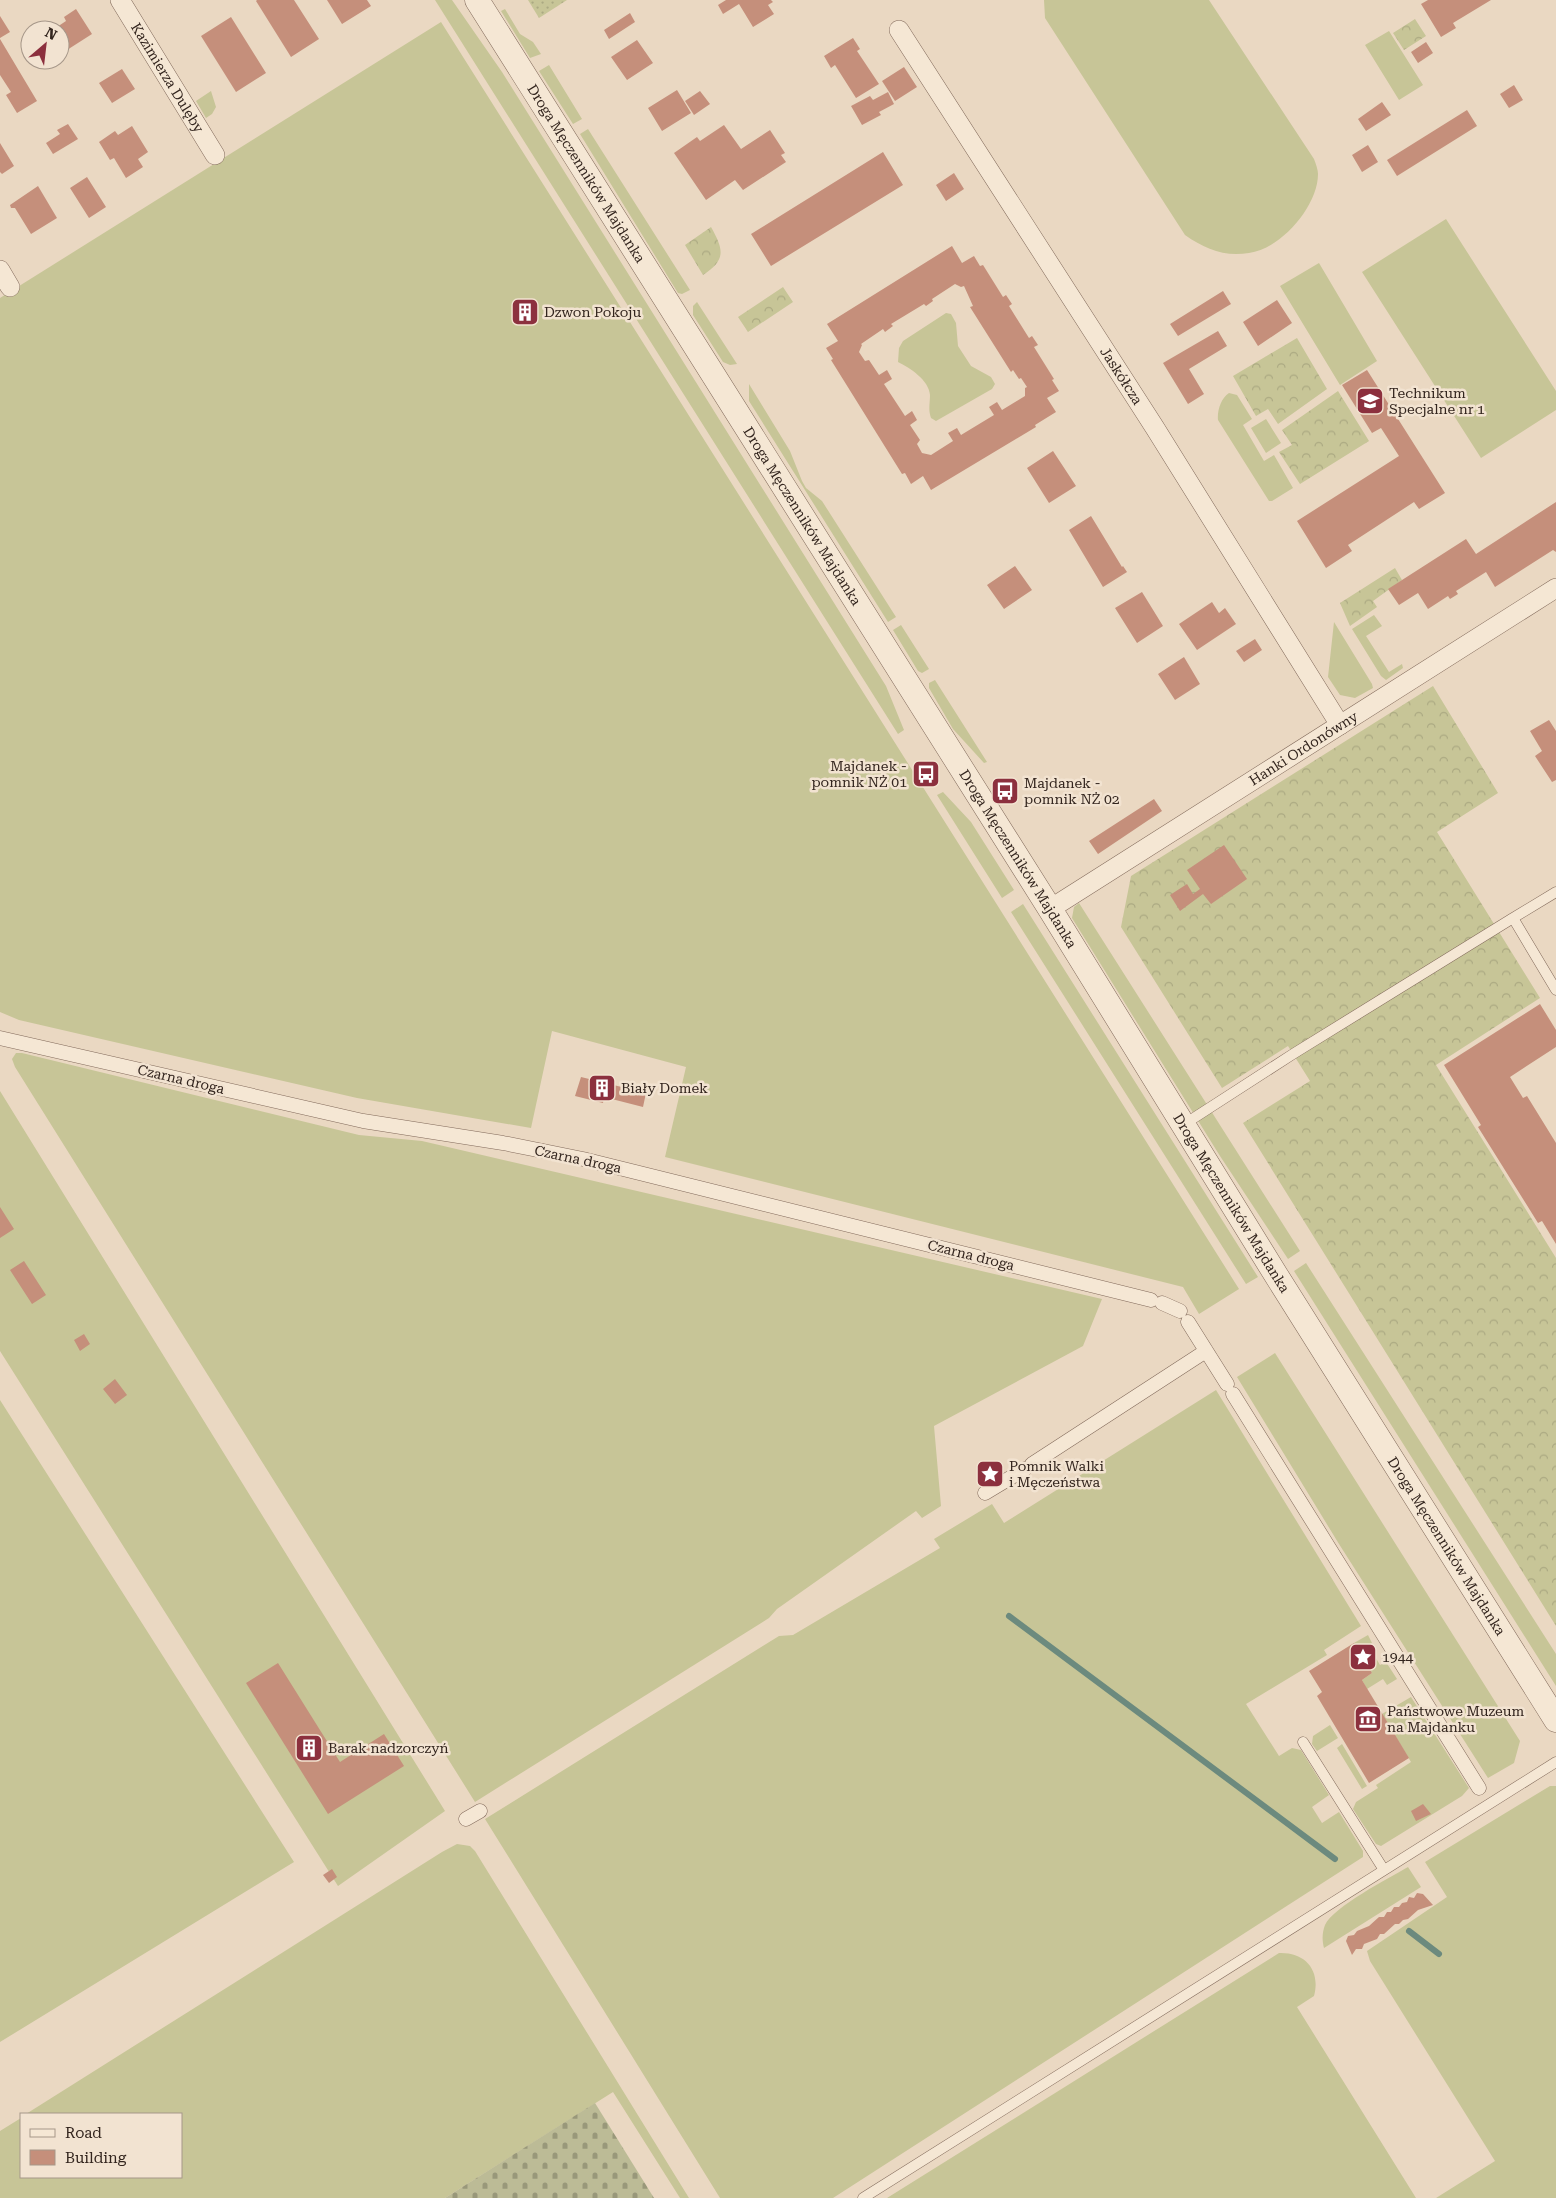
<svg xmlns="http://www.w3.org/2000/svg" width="1556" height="2198" viewBox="0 0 1556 2198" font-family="'Roboto Serif',serif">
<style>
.grass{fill:#c7c597}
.forest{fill:url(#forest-crowns)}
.cemetery{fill:url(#cemetery-stones)}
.garden{fill:url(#garden-dots)}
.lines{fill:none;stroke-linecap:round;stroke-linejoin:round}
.stream{stroke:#6c8a7e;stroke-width:6}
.building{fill:#c58f7b;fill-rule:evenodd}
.service-casing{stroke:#826a5b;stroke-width:11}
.pedestrian-casing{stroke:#826a5b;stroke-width:15}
.minor-casing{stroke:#826a5b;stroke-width:20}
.tertiary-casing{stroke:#826a5b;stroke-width:25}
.service{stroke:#f5e7d4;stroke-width:10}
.pedestrian{stroke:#f5e7d4;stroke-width:14}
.minor{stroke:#f5e7d4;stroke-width:19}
.tertiary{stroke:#f5e7d4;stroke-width:24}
.labels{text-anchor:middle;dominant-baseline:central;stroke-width:5;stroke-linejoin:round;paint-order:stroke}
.street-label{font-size:14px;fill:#33251e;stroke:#f2e3d1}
.poi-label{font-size:14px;fill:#33251e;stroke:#f2e3d1;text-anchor:start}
</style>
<defs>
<pattern id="forest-crowns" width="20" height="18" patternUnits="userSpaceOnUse" patternTransform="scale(1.25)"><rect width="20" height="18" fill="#c7c597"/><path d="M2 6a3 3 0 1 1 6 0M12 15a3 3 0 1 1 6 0" fill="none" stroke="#aba982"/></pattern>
<pattern id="cemetery-stones" width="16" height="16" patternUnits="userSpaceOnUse" patternTransform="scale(1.25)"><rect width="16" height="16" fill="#bcbb96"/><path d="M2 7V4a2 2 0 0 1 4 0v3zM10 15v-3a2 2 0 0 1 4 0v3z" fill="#99987a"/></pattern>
<pattern id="garden-dots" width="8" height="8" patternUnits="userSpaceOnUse" patternTransform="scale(1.25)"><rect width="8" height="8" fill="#c7c597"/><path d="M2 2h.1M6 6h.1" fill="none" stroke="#aba982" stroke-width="1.8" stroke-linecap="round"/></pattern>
</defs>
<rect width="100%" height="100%" fill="#ead8c2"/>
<path class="grass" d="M435 0H452L502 72 886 686 904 730 898 734Z
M1044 0H1209L1314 159C1316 164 1318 170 1318 174 1318 206 1281 249 1249 253 1224 257 1205 249 1185 235L1045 18Z
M505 9 520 34 533 42 541 54 530 58 501 11Z
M441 22 1239 1289 1199 1314 1183 1287 665 1157 686 1067 552 1031 531 1128 357 1098 19 1020 0 1012V298Z
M1389 31 1423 85 1399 100 1365 45Z
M549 65 582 119 573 124 539 71Z
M211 91 216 107 212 114 206 118 196 101Z
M588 129 690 290 682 294 678 293 580 134Z
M1446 219 1556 391V410L1481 458 1362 272Z
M1319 263 1377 361 1340 385 1280 286Z
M697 302 737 364 730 365 723 362 693 315V306Z
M946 313 951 314 956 323 958 346 971 366 991 377 995 384 992 389 936 421 931 418C928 410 930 403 930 395 929 380 910 368 898 362L899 348 903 341Z
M749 384 790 451 802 481 806 488 822 501 896 617 888 622 749 401Z
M1229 393 1237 395 1252 419 1243 425 1264 461 1274 455 1293 488 1272 501H1269L1218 420C1217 411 1221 398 1229 393Z
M1266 419 1281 443 1266 453 1251 428Z
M1374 615 1382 626 1366 636 1389 672 1402 664 1403 668 1386 680 1381 676 1352 629Z
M1334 622 1372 684 1373 688 1355 698 1340 695 1328 677Z
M901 625 929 669 922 673 918 671 893 630Z
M935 680 987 762 984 763 953 729 929 688V683Z
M943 792 971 822 1014 890 1002 898 937 795Z
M1079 903 1300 1251 1288 1259 1220 1156 1072 918 1074 907Z
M1023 904 1258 1277 1246 1284 1011 912Z
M16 1053H22L359 1135 422 1141 1102 1299 1083 1346 934 1426 941 1506 922 1518 916 1511 777 1609 769 1618 475 1802 15 1067 12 1059Z
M0 1091 445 1811 338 1886 0 1351Z
M1306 1263 1556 1654V1686L1294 1271Z
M1275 1353 1520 1741 1514 1763 1488 1778 1339 1544 1237 1377Z
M1216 1390 1361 1626 1324 1650 1327 1655 1246 1704 1279 1756 1292 1748 1301 1750 1329 1795 1312 1807 1322 1823 1339 1812 1363 1851V1857L833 2198H720L485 1819 779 1636 793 1635 940 1548 934 1539 992 1504 1004 1523Z
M0 1400 294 1862 0 2042Z
M1368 1635 1372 1643 1368 1645 1380 1665 1386 1662 1397 1679 1387 1685 1383 1679 1367 1689 1362 1680 1372 1673 1354 1643Z
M1411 1697 1469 1788 1462 1796 1381 1846 1376 1844 1353 1809 1356 1802 1378 1788 1376 1785 1411 1762 1382 1714Z
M1330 1725 1338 1738 1317 1751 1312 1744 1313 1736Z
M1342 1744 1367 1786 1362 1789 1337 1748Z
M1550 1786H1556V2198H1436L1495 2161 1370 1961 1367 1951 1447 1897 1425 1862Z
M457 1844 470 1846 475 1851 689 2198H680L613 2092 445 2198H0V2131L21 2118V2177H181V2114H26L442 1852Z
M1408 1867 1421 1887 1324 1948C1322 1940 1322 1933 1325 1925 1333 1907 1389 1878 1408 1867Z
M1279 1953C1305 1952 1321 1970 1314 1996L1297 2007 1416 2198H887Z"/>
<path class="forest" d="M1415 19 1426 36 1404 50 1393 33Z
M711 227C724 250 726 260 703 275L685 245Z
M783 287 793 302 748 332 738 317Z
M1297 338 1327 389 1278 424 1268 409 1256 416 1233 376Z
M1338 391 1369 441 1300 484 1279 452 1292 445 1282 430Z
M1395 568 1402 580 1373 601 1377 607 1350 626 1340 603Z
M1433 686 1498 793 1437 832 1540 998 1436 1065 1556 1258V1626L1243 1123 1310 1081 1288 1046 1222 1088 1121 927 1131 876Z"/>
<path class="cemetery" d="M595 2103 654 2198H445Z"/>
<path class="garden" d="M528 0H567L539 18Z"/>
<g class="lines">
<path class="stream" d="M1009 1616 1335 1859
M1409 1931 1439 1954"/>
</g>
<path class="building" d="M257 0H294L319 39 291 57 256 1Z
M327 0H367L371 6 342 24Z
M726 0H771L773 2 768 5 774 14 753 27 739 4 723 14 718 5Z
M1428 0H1491L1453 23 1456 28 1441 37 1421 4Z
M76 9 92 34 67 50 60 38V30L54 29 66 21 64 17Z
M630 13 635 22 609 39 604 30Z
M0 16 10 32 0 38Z
M231 17 266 73 236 92 201 36Z
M853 38 860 49 857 51 879 84 856 98 835 65 831 68 824 56Z
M0 39 37 101 17 113 6 95 11 92 0 75Z
M637 40 653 63 627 80 611 57Z
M1426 42 1433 53 1418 63 1411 52Z
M904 67 917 87 895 101 882 81Z
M122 69 135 89 112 103 99 83Z
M1514 85 1523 100 1509 108 1500 94Z
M677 90 691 113 662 131 648 108Z
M700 91 710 104 694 115 685 101Z
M888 92 894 104 879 112 881 115 862 125 851 106 870 96 873 100Z
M1382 102 1391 115 1366 131 1358 119Z
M1467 110 1477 126 1397 176 1387 160Z
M68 124 78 139 53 154 46 143 60 134 57 130Z
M724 125 741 149 770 130 785 153 781 155 786 162 743 190 735 180 706 200 674 153 697 137 700 141Z
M132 126 148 152 138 159 143 167 126 178 114 158 110 160 99 142 115 131 118 135Z
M0 143 14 166 2 174 0 172Z
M1368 145 1378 162 1362 172 1352 155Z
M883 152 903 185 771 266 751 234Z
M954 173 964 189 946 201 936 185Z
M87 177 106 207 89 218 70 188Z
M38 186 57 218 31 234 15 208H11L10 205Z
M952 246 962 263 974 256 980 266 983 265 1003 297 1006 295 1012 304 1009 306 1029 338 1032 336 1038 345 1034 347 1054 379 1052 380 1059 391 1047 398 1056 412 1035 425 1036 427 931 490 923 476 911 484 905 473 902 474 831 360 833 359 826 348 838 341 827 324ZM955 284 961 287 964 286 973 306 970 307 1011 372 1013 370 1019 379 1021 378 1027 387 1025 388V396L1002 410 997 402 989 407 994 415 961 435 957 428 948 433 953 441 931 455 922 453 917 444 920 440 910 425 917 420 912 411 905 416 884 384 892 379 887 370 879 375 869 360 865 361 859 352 862 345 861 344 883 329 885 332 893 326 891 324 924 304 926 306 933 301 932 299Z
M1223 291 1231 304 1178 336 1170 324Z
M1277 300 1292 323 1258 346 1243 322Z
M527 305 531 312 522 318 518 311Z
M1218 331 1227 346 1189 369 1204 394 1188 404 1163 363Z
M1367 370 1445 493 1419 509 1414 502 1348 545 1352 551 1326 568 1297 521 1399 456 1381 428 1372 433 1342 385Z
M1053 451 1076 486 1049 503 1027 468Z
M1556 502V552L1553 550 1495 587 1486 572 1456 591 1458 594 1450 599 1448 596 1428 609 1418 593 1399 605 1388 589 1466 539 1476 554Z
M1091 516 1122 567 1123 566 1127 572 1103 587 1069 530Z
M1015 566 1032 590 1004 609 987 585Z
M1142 592 1163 626 1137 643 1115 608Z
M1212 602 1219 613 1225 608 1236 624 1197 650 1179 624Z
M1255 639 1262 650 1244 662 1236 651Z
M1184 657 1200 684 1175 700 1158 674Z
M1549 720 1556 731V780L1552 782 1535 756 1542 751 1530 731Z
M1154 799 1162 811 1098 854 1089 841Z
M1224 845 1247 879 1211 904 1203 894 1180 911 1170 895 1187 884 1193 894 1200 889 1187 870Z
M1540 1004 1556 1030V1047L1510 1077 1523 1098 1527 1096 1556 1143V1244L1542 1221 1538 1223 1478 1127 1481 1125 1444 1065Z
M581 1077 646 1093 643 1107 604 1097 603 1103 575 1096Z
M0 1207 14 1229 0 1238Z
M24 1261 46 1295 32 1304 10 1270Z
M84 1334 90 1344 80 1351 74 1340Z
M115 1379 127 1395 115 1404 103 1389Z
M1354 1643 1372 1673 1362 1680 1409 1758 1369 1783 1317 1696 1322 1692 1309 1671Z
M278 1663 340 1762 384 1734 404 1766 328 1814 246 1683Z
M1423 1804 1431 1814 1416 1821 1411 1811Z
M332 1869 337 1877 329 1883 323 1875Z
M1417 1893 1423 1894 1433 1905 1418 1910 1408 1919 1403 1920 1399 1924H1395L1384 1934H1380L1377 1939 1364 1944 1362 1949H1356L1352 1955 1346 1941 1348 1936 1354 1935 1357 1931 1369 1926 1379 1917H1384L1387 1912H1391L1394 1907H1399L1402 1903 1407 1902 1409 1897 1414 1898Z"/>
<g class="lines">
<g class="service-casing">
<path id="service" d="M1556 892 1513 918 1556 990
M1183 1125 1293 1054 1513 918
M1303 1742 1384 1870
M863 2198 1556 1762"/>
</g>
<g class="pedestrian-casing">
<path id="pedestrian" d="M0 1038 363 1121 503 1143 583 1159 1151 1300
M1162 1303 1180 1311
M1188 1322 1227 1384
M1233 1394 1479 1788
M1032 1464 1206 1351
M985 1493 1025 1469
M466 1819 480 1811"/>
</g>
<g class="minor-casing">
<g id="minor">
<path id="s1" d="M120 0 215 155"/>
<path id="s2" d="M899 30 1155 428 1340 725"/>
<path d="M0 270 10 287"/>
<path id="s3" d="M1050 909 1556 588"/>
</g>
</g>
<g class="tertiary-casing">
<g id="tertiary">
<path id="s4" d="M477 0 1050 909 1276 1275 1556 1720"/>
</g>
</g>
<use href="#service" class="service"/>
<use href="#pedestrian" class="pedestrian"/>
<use href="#minor" class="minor"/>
<use href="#tertiary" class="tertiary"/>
</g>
<defs>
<g id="building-square" transform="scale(1.4375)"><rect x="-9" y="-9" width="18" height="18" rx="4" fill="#8c303e" stroke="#f2e3d1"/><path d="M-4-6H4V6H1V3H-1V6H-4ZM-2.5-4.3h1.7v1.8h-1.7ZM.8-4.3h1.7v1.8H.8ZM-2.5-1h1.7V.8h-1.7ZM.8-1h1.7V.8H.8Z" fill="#fff"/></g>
<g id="school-square" transform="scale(1.4375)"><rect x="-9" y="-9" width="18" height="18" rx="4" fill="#8c303e" stroke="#f2e3d1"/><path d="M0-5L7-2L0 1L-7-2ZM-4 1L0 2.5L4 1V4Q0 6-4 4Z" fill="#fff"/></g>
<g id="bus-square" transform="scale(1.4375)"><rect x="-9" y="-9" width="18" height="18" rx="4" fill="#8c303e" stroke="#f2e3d1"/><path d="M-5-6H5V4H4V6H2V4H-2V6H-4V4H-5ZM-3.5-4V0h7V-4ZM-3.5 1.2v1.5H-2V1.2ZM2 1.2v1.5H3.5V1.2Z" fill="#fff"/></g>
<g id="sight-square" transform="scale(1.4375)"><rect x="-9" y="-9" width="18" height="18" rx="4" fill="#8c303e" stroke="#f2e3d1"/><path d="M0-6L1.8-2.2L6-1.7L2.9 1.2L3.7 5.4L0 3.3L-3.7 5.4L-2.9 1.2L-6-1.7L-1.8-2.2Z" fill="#fff"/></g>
<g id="museum-square" transform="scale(1.4375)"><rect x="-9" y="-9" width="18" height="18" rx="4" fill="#8c303e" stroke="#f2e3d1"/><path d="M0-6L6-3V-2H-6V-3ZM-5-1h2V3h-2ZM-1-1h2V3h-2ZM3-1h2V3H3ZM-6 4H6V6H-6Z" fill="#fff"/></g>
</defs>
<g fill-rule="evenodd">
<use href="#building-square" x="525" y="312"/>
<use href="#school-square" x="1370" y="401"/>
<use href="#bus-square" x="926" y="774"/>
<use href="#bus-square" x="1005" y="791"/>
<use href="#building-square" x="602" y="1088"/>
<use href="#sight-square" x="990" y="1474"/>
<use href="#sight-square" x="1363" y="1657"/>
<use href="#museum-square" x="1368" y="1719"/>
<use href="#building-square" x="309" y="1748"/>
</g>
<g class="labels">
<g class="street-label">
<text stroke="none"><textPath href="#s1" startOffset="91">Kazimierza Dulęby</textPath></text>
<text stroke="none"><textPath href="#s4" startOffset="205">Droga Męczenników Majdanka</textPath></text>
<text stroke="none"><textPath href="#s2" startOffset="411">Jaskółcza</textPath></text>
<text stroke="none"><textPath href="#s4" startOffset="610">Droga Męczenników Majdanka</textPath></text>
<text stroke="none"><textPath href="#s3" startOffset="300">Hanki Ordonówny</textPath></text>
<text stroke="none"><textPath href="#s4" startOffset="1015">Droga Męczenników Majdanka</textPath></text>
<text transform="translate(181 1079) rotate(13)">Czarna droga</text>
<text transform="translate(578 1159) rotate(12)">Czarna droga</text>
<text stroke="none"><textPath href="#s4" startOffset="1420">Droga Męczenników Majdanka</textPath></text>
<text transform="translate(971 1255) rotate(14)">Czarna droga</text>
<text stroke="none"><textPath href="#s4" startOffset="1825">Droga Męczenników Majdanka</textPath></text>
</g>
<g class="poi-label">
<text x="544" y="312">Dzwon Pokoju</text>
<text x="1389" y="393">Technikum<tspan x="1389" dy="16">Specjalne nr 1</tspan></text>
<text x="907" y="766" text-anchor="end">Majdanek -<tspan x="907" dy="16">pomnik NŻ 01</tspan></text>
<text x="1024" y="783">Majdanek -<tspan x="1024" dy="16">pomnik NŻ 02</tspan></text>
<text x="621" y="1088">Biały Domek</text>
<text x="1009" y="1466">Pomnik Walki<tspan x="1009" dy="16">i Męczeństwa</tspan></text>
<text x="1382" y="1657">1944</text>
<text x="1387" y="1711">Państwowe Muzeum<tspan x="1387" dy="16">na Majdanku</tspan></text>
<text x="328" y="1748">Barak nadzorczyń</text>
</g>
</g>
<rect x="20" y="2113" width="162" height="65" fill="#f2e3d1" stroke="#a69789"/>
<rect x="30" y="2129" width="25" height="8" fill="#f5e7d4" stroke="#a69789"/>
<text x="65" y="2138" font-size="15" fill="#33251e">Road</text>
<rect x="30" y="2150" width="25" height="15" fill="#c58f7b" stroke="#a69789"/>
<text x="65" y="2163" font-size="15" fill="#33251e">Building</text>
<g transform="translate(45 45) rotate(28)"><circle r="24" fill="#f2e3d1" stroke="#a69789"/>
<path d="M0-4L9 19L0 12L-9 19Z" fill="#8c303e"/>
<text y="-8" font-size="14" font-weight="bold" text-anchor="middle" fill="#33251e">N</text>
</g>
</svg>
